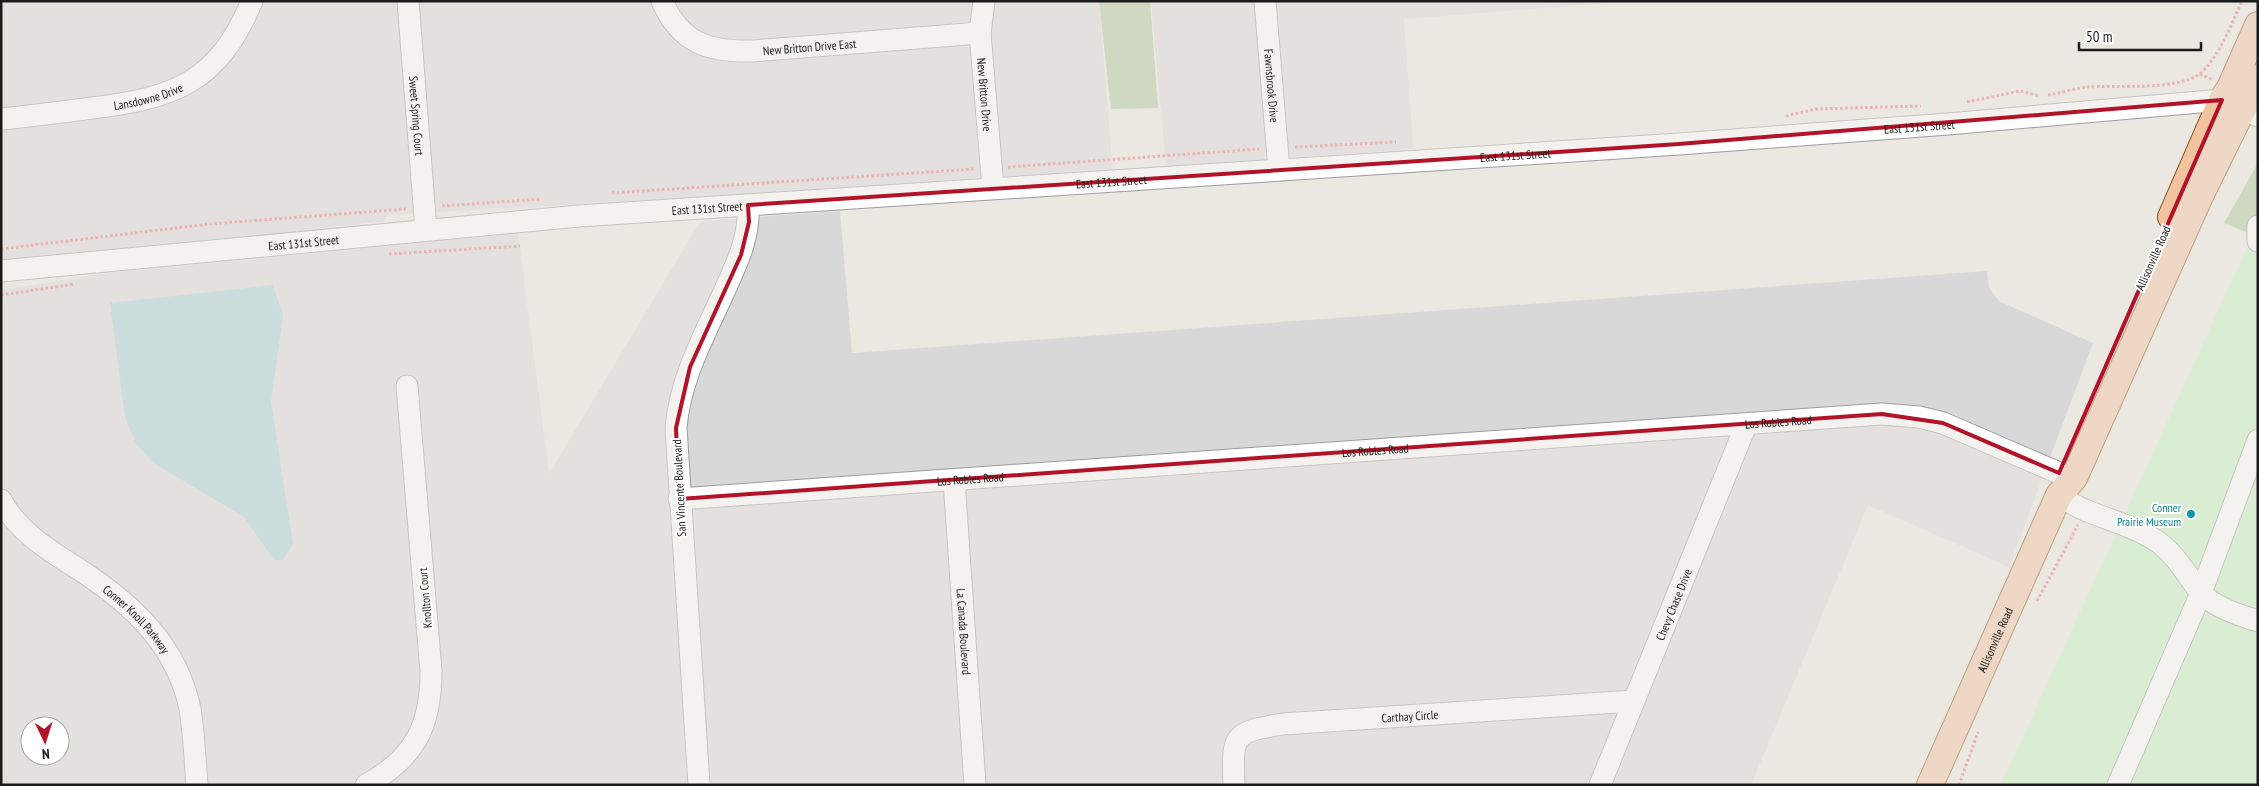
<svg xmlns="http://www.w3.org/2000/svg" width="2259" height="786" viewBox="0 0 2259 786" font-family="'PT Sans Narrow',sans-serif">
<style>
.residential{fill:#d9d8d8;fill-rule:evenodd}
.forest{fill:#adc799}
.park{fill:#c3f3c1}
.water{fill:#a5d1d5}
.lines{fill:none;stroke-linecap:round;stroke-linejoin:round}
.minor-casing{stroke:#9c9c9c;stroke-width:23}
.major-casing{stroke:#844d0e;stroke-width:28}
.path{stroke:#eb7276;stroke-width:3;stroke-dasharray:2.5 2.5;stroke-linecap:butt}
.minor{stroke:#fff;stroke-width:21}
.major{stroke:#f2c39f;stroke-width:26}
.marked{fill:none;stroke:#b31328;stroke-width:4;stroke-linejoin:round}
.culture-dot{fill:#0f9aa8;stroke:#fff;stroke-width:2}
.labels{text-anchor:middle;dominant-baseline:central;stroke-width:4;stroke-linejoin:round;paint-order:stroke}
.street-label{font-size:12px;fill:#1b1b1b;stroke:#fff}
.culture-label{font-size:12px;fill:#0d838f;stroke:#fff;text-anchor:end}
</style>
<rect width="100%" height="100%" fill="#ebe7e1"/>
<path class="residential" d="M1 1H1099L1113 173 387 215 384 221 1 265Z
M1151 1H1634L1404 19 1413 149 1166 166Z
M840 211 852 353 1987 271 1989 288 1999 301 2093 343 2009 567 1868 505 1751 785H1V290L109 273 518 233 549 474 695 230 702 221ZM30 726H60V756H30Z"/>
<path class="forest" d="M1099 1H1150L1158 108 1111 109Z
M2258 163V237L2224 223Z"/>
<path class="park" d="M2250 241 2258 244V785H2001Z"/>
<path class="water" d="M273 285 283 316 271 402 293 544 283 560H274L244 517 152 462 136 443 125 417 110 303Z"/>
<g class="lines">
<g class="minor-casing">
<g id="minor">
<path id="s1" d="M408 1 426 230"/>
<path id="s2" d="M662 1C681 44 709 52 753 51L980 33"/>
<path id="s3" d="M984 1 980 33 993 188"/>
<path id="s4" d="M1265 1 1279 170"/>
<path id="s5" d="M1 119C32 116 62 112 92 108 174 98 218 83 252 1"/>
<path d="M2258 226V241"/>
<path id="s6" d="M1 271 579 216 1679 144 1948 124 2222 100 2258 116"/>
<path id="s7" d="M954 480 975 785"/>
<path d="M2059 495C2067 500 2076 507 2085 510 2108 520 2134 526 2155 540 2175 553 2186 574 2200 592 2212 606 2241 616 2258 621"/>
<path id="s8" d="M679 499 1882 414 1919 417 1943 423 2059 473"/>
<path id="s9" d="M1 500C18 532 50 551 80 570 132 604 177 645 190 709 194 734 195 760 197 785"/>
<path d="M366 785C415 758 431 726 431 671L407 386"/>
<path d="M699 785 676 428C680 379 704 336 724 292 737 263 750 237 748 205"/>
<path id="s10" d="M1234 785C1232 735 1232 732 1283 724L1633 701"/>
<path id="s11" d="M1600 785 1746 425"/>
<path d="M2118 785 2201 593 2258 440"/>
</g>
</g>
<g class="major-casing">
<g id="major">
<path d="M2171 217 2222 100 2230 88 2258 25"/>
<path id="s12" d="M1930 785 2059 495 2074 478 2200 196 2258 78"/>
</g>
</g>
<path class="path" d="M2200 74 2213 80
M2048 95C2060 93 2073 89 2086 87 2114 85 2177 91 2199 74 2217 61 2233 21 2242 1
M1967 102 2020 91 2039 96
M1786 116 1816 109 1921 106
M1295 147 1396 142
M1008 167 1259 149
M612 193 975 169
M442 206 541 199
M1 249 209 224 406 209
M389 254 520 246
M1 295 75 284
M2037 601 2078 525
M1959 785 1978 732"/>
<use href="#minor" class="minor"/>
<use href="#major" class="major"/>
</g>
<path d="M0 0H2259V786H0ZM2222 100 2059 473 1943 423 1882 414 679 499 676 428 690 367 741 255 749 222 748 205 1679 144Z" fill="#ebe7e1" fill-opacity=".55" fill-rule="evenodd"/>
<path class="marked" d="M2222 100 2059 473 1943 423 1882 414 679 499 676 428 690 367 741 255 749 222 748 205 1679 144Z"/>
<circle class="culture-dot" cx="2191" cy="514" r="5"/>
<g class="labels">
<g class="street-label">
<text stroke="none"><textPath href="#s2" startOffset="169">New Britton Drive East</textPath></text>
<text stroke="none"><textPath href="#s4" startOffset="85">Fawnsbrook Drive</textPath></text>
<text stroke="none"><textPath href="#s5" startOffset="149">Lansdowne Drive</textPath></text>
<text stroke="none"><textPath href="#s3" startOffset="94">New Britton Drive</textPath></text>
<text stroke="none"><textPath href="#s1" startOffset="115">Sweet Spring Court</textPath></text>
<text stroke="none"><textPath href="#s6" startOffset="1924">East 131st Street</textPath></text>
<text stroke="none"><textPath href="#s6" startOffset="1519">East 131st Street</textPath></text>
<text stroke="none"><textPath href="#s6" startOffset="1114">East 131st Street</textPath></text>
<text stroke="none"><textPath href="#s6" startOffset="709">East 131st Street</textPath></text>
<text stroke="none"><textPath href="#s6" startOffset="304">East 131st Street</textPath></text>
<text transform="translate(2153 258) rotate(-66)">Allisonville Road</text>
<text stroke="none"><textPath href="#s8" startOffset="1102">Los Robles Road</textPath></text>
<text stroke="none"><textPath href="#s8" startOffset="698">Los Robles Road</textPath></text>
<text stroke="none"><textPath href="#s8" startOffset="292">Los Robles Road</textPath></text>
<text transform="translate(679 488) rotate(-93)">San Vincente Boulevard</text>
<text transform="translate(425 598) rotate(-95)">Knollton Court</text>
<text stroke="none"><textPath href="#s11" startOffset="195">Chevy Chase Drive</textPath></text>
<text stroke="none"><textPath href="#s9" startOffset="182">Conner Knoll Parkway</textPath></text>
<text stroke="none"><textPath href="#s7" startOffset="152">La Canada Boulevard</textPath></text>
<text stroke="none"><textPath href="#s12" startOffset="159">Allisonville Road</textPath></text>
<text stroke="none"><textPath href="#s10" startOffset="222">Carthay Circle</textPath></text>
</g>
<g class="culture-label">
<text x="2181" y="507">Conner<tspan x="2181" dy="14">Prairie Museum</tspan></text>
</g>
</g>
<rect width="2259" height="786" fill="none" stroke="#1b1b1b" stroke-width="5"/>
<g transform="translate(45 741) rotate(176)"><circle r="24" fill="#ffffff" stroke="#a4a4a4"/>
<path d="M0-4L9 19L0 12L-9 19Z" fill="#b31328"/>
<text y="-8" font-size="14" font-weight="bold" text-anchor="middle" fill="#1b1b1b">N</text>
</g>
<path d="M2079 42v8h122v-8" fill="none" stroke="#1b1b1b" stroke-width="2.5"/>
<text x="2086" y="42" font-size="15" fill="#1b1b1b" stroke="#ffffff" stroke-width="4" paint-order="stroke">50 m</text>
</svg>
